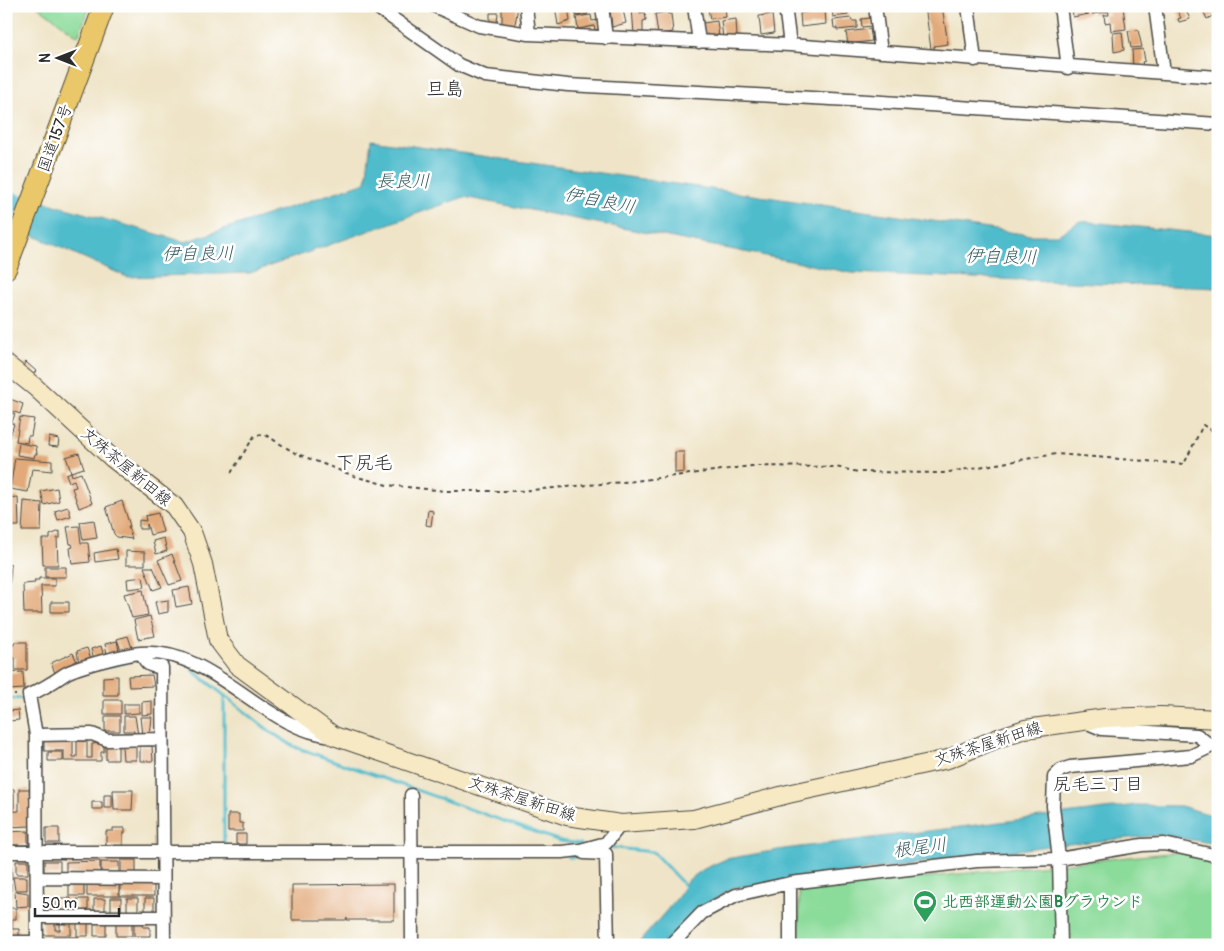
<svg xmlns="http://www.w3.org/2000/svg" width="1224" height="951" viewBox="0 0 1224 951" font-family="Pangolin,'Klee One',sans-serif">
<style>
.green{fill:#8bdb9a;stroke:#5b8362}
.water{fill:#50bccc;stroke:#3e747c}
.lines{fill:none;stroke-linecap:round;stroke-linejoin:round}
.stream{stroke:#50bccc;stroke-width:3}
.river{stroke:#50bccc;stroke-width:20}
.building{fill:#e2aa7a}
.minor-casing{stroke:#484742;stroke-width:15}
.secondary-casing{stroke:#484742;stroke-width:20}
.trunk-casing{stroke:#484742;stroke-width:22}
.path{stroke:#484742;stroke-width:2;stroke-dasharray:4 4;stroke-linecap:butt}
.minor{stroke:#fff;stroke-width:12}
.secondary{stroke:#f7e9c3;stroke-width:18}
.trunk{stroke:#eac769;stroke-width:20}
.labels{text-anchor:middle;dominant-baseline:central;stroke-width:5;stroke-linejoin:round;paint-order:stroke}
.street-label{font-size:16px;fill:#2b2b2b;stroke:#fff}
.leisure-label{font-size:16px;font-weight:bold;fill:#27864d;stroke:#fff;text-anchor:start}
.water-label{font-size:18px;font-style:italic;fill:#385e63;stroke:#fff}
.neighbourhood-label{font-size:18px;fill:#2b2b2b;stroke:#fff}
.quarter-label{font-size:19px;fill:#2b2b2b;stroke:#fff}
</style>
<rect width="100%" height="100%" fill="#fff"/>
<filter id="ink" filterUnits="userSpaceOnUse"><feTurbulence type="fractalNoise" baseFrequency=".02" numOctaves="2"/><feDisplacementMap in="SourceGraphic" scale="10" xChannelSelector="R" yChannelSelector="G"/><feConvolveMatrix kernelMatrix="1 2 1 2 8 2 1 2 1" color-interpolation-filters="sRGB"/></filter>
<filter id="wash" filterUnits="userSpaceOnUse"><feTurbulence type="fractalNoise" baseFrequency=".0096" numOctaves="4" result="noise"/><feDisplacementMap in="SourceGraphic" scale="20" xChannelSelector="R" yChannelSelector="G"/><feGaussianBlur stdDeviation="1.12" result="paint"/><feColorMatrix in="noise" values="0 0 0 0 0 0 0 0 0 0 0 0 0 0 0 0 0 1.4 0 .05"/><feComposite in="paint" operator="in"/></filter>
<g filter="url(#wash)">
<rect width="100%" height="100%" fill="#efe4c7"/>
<path class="green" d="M37 6H90L78 36Z
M1179 852 1218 863V945H799V890Z"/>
<path class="water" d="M371 140 1030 235H1058L1080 221 1218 235V288L852 273 464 197 250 273 127 277 28 233 41 201 185 242 366 182Z
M1137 805 1181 806 1218 817V844L1160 835 1048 846 733 888 697 910 666 945H637L678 897 687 881 704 869 726 859 784 849Z"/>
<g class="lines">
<path class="stream" d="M105 667 126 662
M192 670 272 733 295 747 560 841 581 844
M6 699 26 698
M607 847 653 852 687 888
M224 849V695
M569 857H578L581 853"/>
<path class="river" d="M6 200 44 214"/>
</g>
<g id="blocks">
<path class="building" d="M502 6H518L515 25 502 24Z
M555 6H568L570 21 558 25Z
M575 6H587L588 14 576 16Z
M925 6H942L948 44 934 46V49H931Z
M1072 6H1088L1089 14 1073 17Z
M1091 6H1106L1107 12 1092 14Z
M1175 6H1184L1190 19 1179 22 1178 19 1181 18Z
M1201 6H1218V13L1207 19Z
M639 7 640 13 645 12 646 20 643 21V32L634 34 632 8Z
M725 7 726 17 710 19 708 9Z
M847 7 848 15 833 17 832 9Z
M1123 7 1126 29 1111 31 1110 22 1105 23 1104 15H1109L1108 9Z
M623 10 626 23 612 27 610 11Z
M825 10 826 24 801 27 800 13Z
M667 12 668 14H671L673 32 658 34 655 14Z
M490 13H498L497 22H490Z
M772 14 774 33 761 35 759 16Z
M591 15 592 21 599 20 600 29 595 30 594 26 578 29 576 17Z
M851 18 852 21H857V28L837 30V28H834L833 20Z
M871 18 872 26 862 27 861 19Z
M736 19 737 37 723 38 721 21Z
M717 21 719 37 709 38 708 34 704 35 703 23Z
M870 29 872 41 848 44 846 32Z
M1138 30 1142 47 1131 48 1128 31Z
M1122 32 1124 50 1114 52 1113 33Z
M1143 49 1145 61 1142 62 1143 65 1133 67 1132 50Z
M26 362 36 371 31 377 21 368Z
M10 399 23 404 20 414 7 409Z
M6 411 15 414 12 422 6 420Z
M20 417 34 419 31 436H28L27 443 16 441Z
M6 421 14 424 9 439 6 438Z
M49 437 59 439 58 447 48 446Z
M19 443 36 446 37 454H35L34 458 17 455Z
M675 452H684V472L675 473Z
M79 453 84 468 71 472 66 457Z
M15 458 52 461V471L32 469 28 492 10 489Z
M71 472 72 476 81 473 92 503 79 508 72 488 76 487 74 480 69 482 66 474Z
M57 488 59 501 44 505 41 491Z
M18 497 19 526H6V498Z
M24 501 42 503 41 531H22Z
M122 501 130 526H128L132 539 117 537 114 534 106 507Z
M68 507 71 516 58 520 55 511Z
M428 510 433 511 431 526 426 525Z
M158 513 163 532 150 535 147 524V529H139V520L146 521 145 516Z
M94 520 97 538 83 540 80 522Z
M79 526 81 543H88L90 562 72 564 70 548 73 547 72 544H70L67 527Z
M60 531V538H57L58 565H43L42 539H50V535Z
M164 538 167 551 156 554 153 541Z
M116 549 118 559 95 562 94 553Z
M126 551 145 552V565H126Z
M172 554 182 581 169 585 158 560Z
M6 564 11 565 9 589H6Z
M45 567H66V577H45Z
M144 567H153L162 587 153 590Z
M143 577 145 587 128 589 127 579Z
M39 578H55V586H41L42 613H24L23 584 35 583 34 580H39Z
M189 587 192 604 176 607 173 590Z
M143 590 148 615 132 618 124 594Z
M168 600V612L158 614 155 602Z
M51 602H69V612H51Z
M150 616 155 636 138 639 134 620Z
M128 636 132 648 121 651 117 639Z
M117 641 119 651 107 654 105 644Z
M14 642H27V670H15V658H9V645H14Z
M101 646 104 656 94 659 91 649Z
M87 648 91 659 79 663 77 651Z
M73 653 78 664 55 673 51 663Z
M23 672 24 689 8 690 7 673Z
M152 675 154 686 129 687 128 676Z
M118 676V695H103V677Z
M104 700H121V714H104Z
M152 701V714L142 715V702Z
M124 704H139V713L124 714Z
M18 710 19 720 9 721V711Z
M105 716H120V731H105Z
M124 716H135L138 735H134V731H124Z
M140 717H152L150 735 142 736Z
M44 741H73V757H77V741H87V758H92V744L104 743V752H101V761H64V751H44Z
M122 745H136V760H123Z
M106 746H118V760H106Z
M140 746H152L153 761H140Z
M48 752H63V761H48Z
M6 789H14V811H6Z
M19 789H29L31 826 6 827V812L19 811Z
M113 790H133L132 810H114Z
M104 795H112V808H104Z
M92 802H102V809H92Z
M228 814H239V823H243V831H228Z
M46 828H59V843H46Z
M113 828H125V833H123V846H106V831H113Z
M28 831V845H6V832Z
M236 834H246V844H236Z
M121 860H136V875H121Z
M16 861H28V874H16Z
M44 861H60V875H44Z
M100 861V873L66 874V862Z
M101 862H119V873H101Z
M6 865H11L12 879H6Z
M13 877H27V890H15Z
M6 883H11V898H6Z
M119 884V896H87V885Z
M120 884H154V896H120Z
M394 884V920H347V918L346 920H292V885Z
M69 885H84V896H69Z
M15 891 28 893V906L16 907Z
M60 898H71V913H60Z
M111 898H121V913H111Z
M127 898H138V911H127Z
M145 898H154V911H145Z
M44 899H55V913H44Z
M77 899H88V913H78Z
M94 899H105V913H94Z
M6 908H16V919H12V929H19V936H6Z
M43 921H55V930H60V921H71V935H43Z
M77 921H88V936H77Z
M94 921H106V936H94Z
M134 922H143V927H150V936H134Z
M116 923H132V936H116Z
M53 937H78V945H53Z
M120 940H148V945H120Z
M84 941H105V945H84Z"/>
</g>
</g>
<g filter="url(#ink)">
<use href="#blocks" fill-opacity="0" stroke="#484742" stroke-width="1"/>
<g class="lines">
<g class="minor-casing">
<path id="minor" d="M375 6 459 65 485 76 568 85 868 101 1218 124
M434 6 479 26 529 34 790 45 1164 73 1155 6
M526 6 529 34
M602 6 606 38
M694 6 699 42
M785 6 790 45
M875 6 881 52
M968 6 975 60
M1060 6 1068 68
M1164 73 1218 77
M141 653C146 664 149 667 162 667L164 945
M1083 721 1102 729 1197 735 1211 746
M36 735 92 734 107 740 162 739
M411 795 412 945
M6 852H562L580 850 606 843 621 824
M584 853 606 854 608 945
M37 878 163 879
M37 917H163
M6 942H37
M37 945 36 735 29 695C43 689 52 683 65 674 75 667 128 654 141 653 216 648 261 730 333 736
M671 945 702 913 736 895 790 883 977 861 1059 859 1142 845 1164 844 1218 856
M790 945V883
M1061 945 1059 859 1053 806 1054 777 1061 770 1070 767 1191 756 1218 743"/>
</g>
<g class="secondary-casing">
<path id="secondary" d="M6 364 35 387 112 458 174 506 192 532 203 564 218 640 237 665 334 736 567 816 621 824 694 819 788 794 948 759 1001 737 1025 729 1105 718 1161 716 1218 719"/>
</g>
<g class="trunk-casing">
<path id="trunk" d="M6 269 104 6"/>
</g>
<path class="path" d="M231 473 255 435 264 434 295 453 354 476 387 485 446 491H519L635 481 752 466 836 467 858 472 943 473 1056 454 1184 464 1203 425 1218 434
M6 695H16"/>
<use href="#minor" class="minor"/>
<use href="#secondary" class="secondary"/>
<use href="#trunk" class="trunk"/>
</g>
</g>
<defs>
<g id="stadium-pin" transform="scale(1.25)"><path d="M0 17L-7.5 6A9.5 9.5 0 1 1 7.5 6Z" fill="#2e9e5b" stroke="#fff"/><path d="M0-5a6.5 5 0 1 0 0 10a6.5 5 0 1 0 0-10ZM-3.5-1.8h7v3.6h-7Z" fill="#fff"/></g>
</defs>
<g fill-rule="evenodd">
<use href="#stadium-pin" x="925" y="902"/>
</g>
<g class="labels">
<g class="street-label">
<text transform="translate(55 138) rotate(-70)">国道157号</text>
<text transform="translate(126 467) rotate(40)">文殊茶屋新田線</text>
<text transform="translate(988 744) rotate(-18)">文殊茶屋新田線</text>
<text transform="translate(522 799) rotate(18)">文殊茶屋新田線</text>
</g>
<g class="leisure-label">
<text x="942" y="902">北西部運動公園Bグラウンド</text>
</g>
<g class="water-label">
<text x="403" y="181">長良川</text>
<text transform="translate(600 201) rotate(11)">伊自良川</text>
<text transform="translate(198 254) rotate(-1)">伊自良川</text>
<text transform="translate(1001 257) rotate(1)">伊自良川</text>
<text transform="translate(920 848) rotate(-7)">根尾川</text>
</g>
<g class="neighbourhood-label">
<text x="1098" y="784">尻毛三丁目</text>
</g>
<g class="quarter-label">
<text x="445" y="89">旦島</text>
<text x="364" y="463">下尻毛</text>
</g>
</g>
<rect width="1224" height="951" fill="none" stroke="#fff" stroke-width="25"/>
<g transform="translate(58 58) rotate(270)" stroke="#ffffff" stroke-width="4" paint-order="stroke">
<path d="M0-4L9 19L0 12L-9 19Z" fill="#2b2b2b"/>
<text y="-8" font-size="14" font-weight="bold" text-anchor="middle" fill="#2b2b2b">N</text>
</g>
<path d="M35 908v8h84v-8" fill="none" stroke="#2b2b2b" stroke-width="2.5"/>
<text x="42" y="908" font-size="15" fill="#2b2b2b" stroke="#ffffff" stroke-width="4" paint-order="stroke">50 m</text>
</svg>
